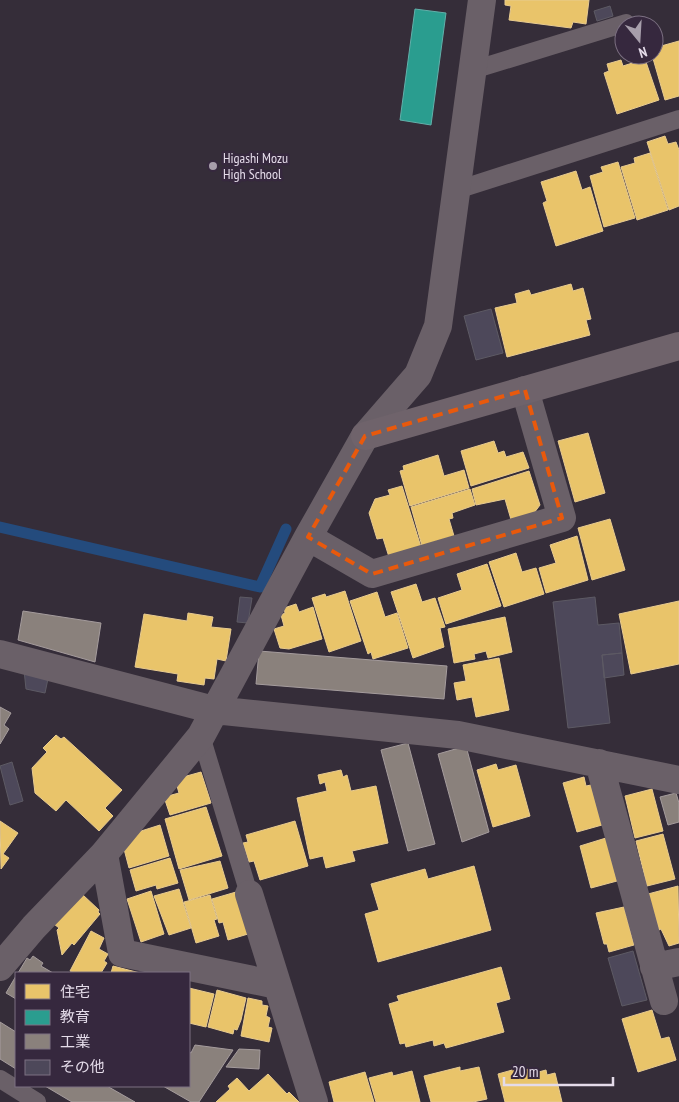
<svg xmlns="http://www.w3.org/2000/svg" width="679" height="1102" viewBox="0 0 679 1102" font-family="'PT Sans Narrow','Noto Sans JP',sans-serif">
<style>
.homes{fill:#e9c46a;stroke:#e8cb90}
.schools{fill:#2a9d8f;stroke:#62b0aa}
.industry{fill:#8a817c;stroke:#a59c9d}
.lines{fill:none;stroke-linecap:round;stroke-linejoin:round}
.stream{stroke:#244b7d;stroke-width:11}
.building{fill:#4d485a;stroke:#5d5a64}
.lane{stroke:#6a6068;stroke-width:18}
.street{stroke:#6a6068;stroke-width:28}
.secondary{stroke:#6f636b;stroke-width:28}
.marked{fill:none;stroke:#e8590c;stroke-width:4;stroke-dasharray:10 6;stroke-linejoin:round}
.poi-dot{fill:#a79eab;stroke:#36283e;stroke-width:2}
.labels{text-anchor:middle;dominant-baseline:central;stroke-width:5;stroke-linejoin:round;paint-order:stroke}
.poi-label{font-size:14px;fill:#e4dbe9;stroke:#36283e;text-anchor:start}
</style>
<rect width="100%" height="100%" fill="#352d39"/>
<path class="homes" d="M505 0H589L586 24 573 22 571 28 509 20 511 6 505 5Z
M679 41V96L665 100 652 55H654V48Z
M645 59 659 100 617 114 604 73 609 71 607 64 621 60 623 66Z
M665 136 668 144 676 142 679 150V206L669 210 647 142Z
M650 153 668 210 637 220 621 167 635 163 634 158Z
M618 162 635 218 604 227 590 176 603 172 601 167Z
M576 171 582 190 590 187 603 231 556 246 543 203 547 201 541 182Z
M571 284 573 291 583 288 591 319 586 320 590 335 507 357 495 308 517 303 515 294 529 290 531 295Z
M588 433 605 493 575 502 558 441Z
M494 441 498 453 504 451 506 457 523 452 529 468 471 486 461 451Z
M438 455 444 476 464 470 469 488 410 506 400 471 404 470 403 466Z
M529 471 540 505 531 517 512 523 505 499 476 505 472 489Z
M402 486 421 547 389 557 383 538 377 539 369 513 375 499 390 495 388 490Z
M470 489 475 505 452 513 453 518 449 519 454 536 422 546 411 507Z
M610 519 625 570 592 580 578 528Z
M577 536 588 580 546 593 539 568 556 563 550 545Z
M516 553 522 572 536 568 544 594 504 607 489 562Z
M487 564 501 606 446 624 438 598 462 590 457 574Z
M416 584 422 602 435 598 445 627 440 628 444 647 413 658 391 592Z
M345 591 361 641 329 652 312 598 325 594 326 597Z
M377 592 385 617 397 613 408 648 373 659 371 652 368 654 350 601Z
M679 601V664L631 674 619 614Z
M296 604 299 612 313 607 322 639 289 649 280 648 274 629 284 626 281 615 285 613 284 608Z
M188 613 213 617 211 627 231 629 226 661 217 659 214 679 205 678 204 685 177 681 178 674 135 667 144 614 187 621Z
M505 617 512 652 488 658 486 651 474 654 475 659 454 663 448 629Z
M499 658 509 710 476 717 472 697 457 700 454 683 466 681 463 665Z
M56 735 61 739 64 737 122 790 105 808 113 816 99 831 66 800 56 811 35 793 32 768 47 752 43 748Z
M496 764 498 770 516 765 530 816 493 827 477 770Z
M341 770 343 777 347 775 351 791 376 786 388 843 352 851 355 861 326 868 323 856 310 859 297 798 327 791 325 782 320 784 318 775Z
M201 772 211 803 170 815 164 797 179 793 177 786 183 777Z
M584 777 586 786 591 785 602 825 577 832 563 783Z
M652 789 663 831 635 838 625 796Z
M206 807 222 856 179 869 165 819Z
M0 821 18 833 3 854 9 858 1 869Z
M295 821 308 866 260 880 254 861 249 862 243 843 248 842 246 835Z
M160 825 169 856 129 868 124 849 138 832Z
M663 834 675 879 647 886 636 841Z
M606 838 617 881 591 888 580 846Z
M170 858 178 883 157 889 156 885 136 891 130 870Z
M220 861 228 888 189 900 180 870Z
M474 866 491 930 378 962 365 914 379 910 371 884 425 869 428 879Z
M678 886 679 943 669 946 661 929 659 930 648 894Z
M179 889 191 928 169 935 154 896Z
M151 891 164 934 141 942 127 899Z
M236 892 248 934 228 940 223 922 219 923 212 899Z
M83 895 99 910 98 912 100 914 74 945 72 943 62 955 57 930 59 928 54 924Z
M210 895 217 919 214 920 219 936 196 943 184 902Z
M624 907 634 945 609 952 607 944H604L596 913Z
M91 931 104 938 99 949 108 954 104 961 107 963 101 973H74L70 971Z
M113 966 140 973H111Z
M501 967 510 999 496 1003 504 1032 446 1048 444 1043 434 1046 433 1040 406 1047 405 1043 400 1044 389 1004 399 1001 397 996Z
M189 988 214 994 206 1027 189 1023Z
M217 990 246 998 241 1020 237 1030 234 1029 233 1034 208 1027Z
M248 998 262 1001V1005L268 1006 266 1016 270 1018 268 1027 272 1028 269 1042 241 1036Z
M652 1010 661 1039 669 1037 676 1060 638 1072 622 1019Z
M460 1067V1071L479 1067 487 1099 473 1102H431L424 1076Z
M523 1067 524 1070 529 1069 531 1074 546 1070 547 1075 555 1073 562 1102H505L498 1074Z
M412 1071 420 1102H376L369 1078 392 1072 393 1076Z
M365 1072 374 1102H334L329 1082Z
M268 1074 287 1094 289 1092 299 1102H216L230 1089 228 1086 237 1078 249 1091Z"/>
<path class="schools" d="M415 9 446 13 431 125 400 120Z"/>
<path class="industry" d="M23 611 101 623 95 662 18 640Z
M259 651 447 666 444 699 256 684Z
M0 707 11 713 4 725 9 729 0 744Z
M408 743 435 844 408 851 381 750Z
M466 746 489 832 462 842 438 754Z
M676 793 679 803V822L668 825 660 797Z
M33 956 43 963 41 966 53 973H18L27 958 30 960Z
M16 976V999L6 993Z
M0 1022 16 1032V1069L0 1059Z
M195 1045 233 1050 199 1102H191L163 1086H189V1052L191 1053Z
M239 1049 260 1050 259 1069 226 1067Z
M45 1086H107L135 1102H72Z"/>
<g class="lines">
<path class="stream" d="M0 527 260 587 286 529"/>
</g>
<path class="building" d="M610 6 613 16 597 21 594 11Z
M491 309 503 353 476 360 464 316Z
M240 597 252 598 248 623 237 622Z
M595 597 598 625 619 623 622 653 602 655 610 723 568 728 553 602Z
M622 653 624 675 604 678 602 655Z
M24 670 49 674 45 693 26 689Z
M12 762 23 801 10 805 0 766Z
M633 951 647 1000 622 1006 608 958Z"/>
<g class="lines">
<path class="lane" d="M473 70 626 23
M457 190 679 119
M201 736 249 894
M0 1079 37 1102"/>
<path class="street" d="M308 537 372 574 562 518 525 390
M0 654 214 710 458 735 679 780
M599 763 664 1001
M104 854 122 953 277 985
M249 894 314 1102
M0 967 34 927 104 854 201 736 308 537 365 436 418 375 438 326 482 0
M654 967 679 962"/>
<path class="secondary" d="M365 436 679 346"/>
</g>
<path class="marked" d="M525 390 562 518 372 574 308 537 365 436Z"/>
<circle class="poi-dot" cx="213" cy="166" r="5"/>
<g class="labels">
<g class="poi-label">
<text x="223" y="158">Higashi Mozu<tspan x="223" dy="16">High School</tspan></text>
</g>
</g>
<rect x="15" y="972" width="175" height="115" fill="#36283e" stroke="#7c7082"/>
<rect x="25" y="984" width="25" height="15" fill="#e9c46a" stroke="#7c7082"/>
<text x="60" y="997" font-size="15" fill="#e4dbe9">住宅</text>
<rect x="25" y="1010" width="25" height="15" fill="#2a9d8f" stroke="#7c7082"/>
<text x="60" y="1022" font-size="15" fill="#e4dbe9">教育</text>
<rect x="25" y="1034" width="25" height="15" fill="#8a817c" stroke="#7c7082"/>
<text x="60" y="1047" font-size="15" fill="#e4dbe9">工業</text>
<rect x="25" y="1060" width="25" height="15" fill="#4d485a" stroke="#7c7082"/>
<text x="60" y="1072" font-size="15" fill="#e4dbe9">その他</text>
<g transform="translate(639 40) rotate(162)"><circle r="24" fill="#36283e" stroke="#7c7082"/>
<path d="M0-4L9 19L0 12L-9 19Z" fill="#a79eab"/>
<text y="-8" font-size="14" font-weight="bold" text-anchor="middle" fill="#e4dbe9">N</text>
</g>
<path d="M504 1077v8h109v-8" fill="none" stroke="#e4dbe9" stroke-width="2.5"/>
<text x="512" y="1077" font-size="15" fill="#e4dbe9" stroke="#36283e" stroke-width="4" paint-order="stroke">20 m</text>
</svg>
